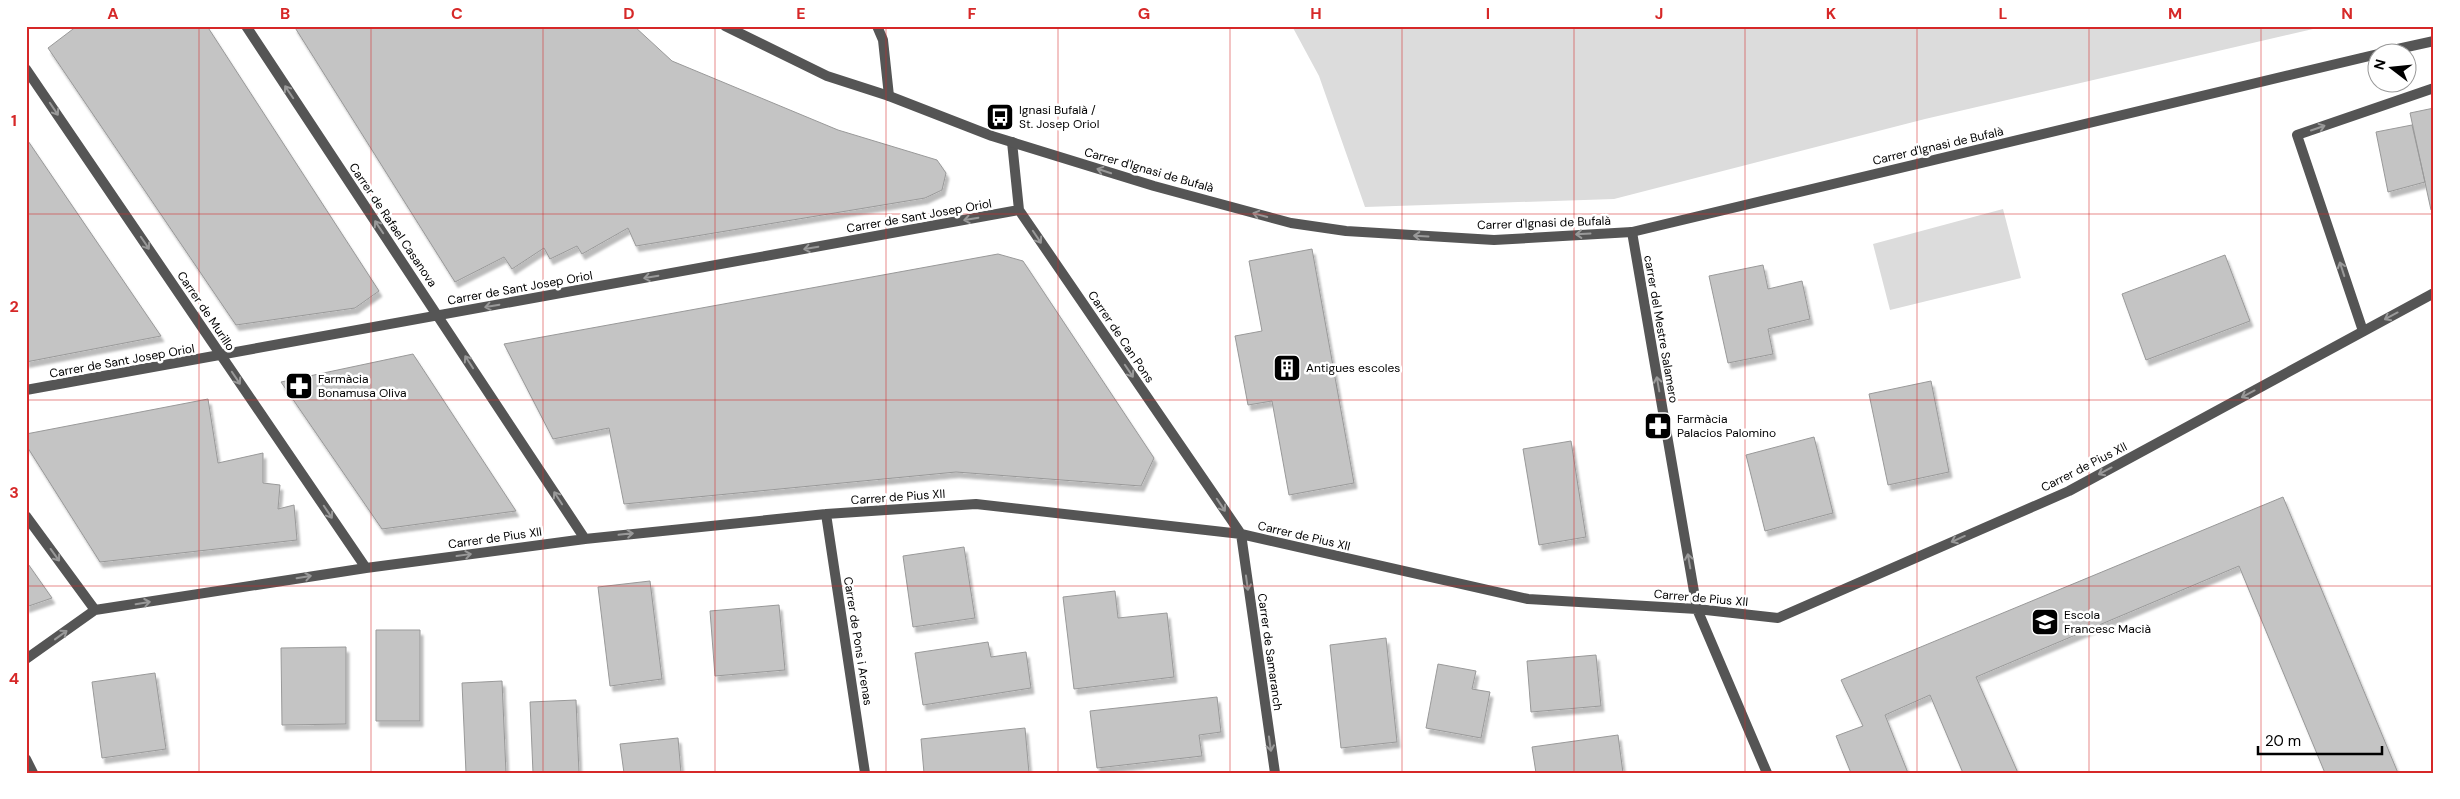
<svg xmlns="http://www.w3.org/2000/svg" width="2460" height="799" viewBox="0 0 2460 799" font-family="'DM Sans',sans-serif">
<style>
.green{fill:#dcdcdc}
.building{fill:#c4c4c4;stroke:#999;filter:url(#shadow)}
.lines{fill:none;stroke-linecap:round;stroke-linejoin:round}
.service{stroke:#555;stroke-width:10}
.minor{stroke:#555;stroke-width:10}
.tertiary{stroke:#555;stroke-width:10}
.oneway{stroke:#999}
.grid{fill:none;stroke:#d62828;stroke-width:1;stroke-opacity:0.55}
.labels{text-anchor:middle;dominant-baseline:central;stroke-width:5;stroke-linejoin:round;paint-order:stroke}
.poi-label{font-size:12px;fill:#000;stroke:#fff;text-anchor:start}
.street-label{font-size:12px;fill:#000;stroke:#fff}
.neatline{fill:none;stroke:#d62828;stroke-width:2}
.grid-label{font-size:16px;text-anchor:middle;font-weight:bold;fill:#d62828}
</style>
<defs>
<filter id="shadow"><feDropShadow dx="3" dy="5.5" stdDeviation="1" flood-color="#0004"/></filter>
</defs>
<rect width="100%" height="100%" fill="#fff"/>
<path class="green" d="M1292 26H2326L1925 119 1614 199 1365 207 1319 76Z
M2003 209 2021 278 1890 310 1873 244Z"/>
<path class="building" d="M77 26H207L379 291 355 308 236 325 48 48Z
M294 26H634L672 61 838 130 937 160 946 173 942 190 925 198 636 246 628 228 582 254 577 246 550 259 544 248 512 269 504 257 455 282Z
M2434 108V209L2431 210 2410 113Z
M2412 125 2425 182 2388 192 2376 132Z
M26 138 161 336 26 362Z
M1312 249 1354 483 1289 495 1272 401 1248 405 1235 336 1262 331 1249 261Z
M998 254 1023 261 1154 458 1141 486 956 472 624 504 609 428 553 439 504 344Z
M2225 255 2250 321 2146 360 2122 294Z
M1763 265 1768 289 1802 281 1810 319 1768 329 1773 354 1728 363 1709 276Z
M413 354 516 511 382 529 281 382Z
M1931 381 1949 472 1888 485 1869 394Z
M208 399 218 463 263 453V483L280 485 278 509 294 505 297 540 100 562 26 445V434Z
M1814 437 1833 513 1765 531 1746 455Z
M1571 441 1586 537 1539 545 1523 449Z
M2283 497 2398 773H2325L2239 566 1976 677 2018 773H1963L1930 695 1885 715 1908 773H1851L1836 736 1863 726 1841 680Z
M964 547 975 618 913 627 903 556Z
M26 561 52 598 26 607Z
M650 581 662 679 610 686 598 587Z
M1115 591 1118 618 1167 613 1174 677 1074 689 1063 597Z
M779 605 785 670 715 676 710 611Z
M376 630H420V721H376Z
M1386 638 1397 742 1341 748 1330 645Z
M988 642 991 657 1026 652 1031 688 923 705 915 653Z
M346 647V724L282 725 281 648Z
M1596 655 1601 706 1531 712 1527 661Z
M1438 664 1476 671 1472 689 1490 692 1481 738 1426 728Z
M155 673 166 749 102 758 92 682Z
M502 681 506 773H466L462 683Z
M1217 697 1221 732 1199 735 1202 756 1097 768 1090 711Z
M576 700 579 773H533L530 702Z
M1025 728 1029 773H924L921 739Z
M1618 735 1623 773H1536L1532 747Z
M678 738 681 773H624L620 744Z"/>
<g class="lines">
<path class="service" d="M2363 331 2297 135 2434 88"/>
<path class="minor" d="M246 26 585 539
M877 26 883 40 889 96
M26 69 366 568
M1012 142 1019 210 1241 534 1275 773
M1632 232 1697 609 1767 773
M26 390 1019 210
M826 514 865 773
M26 516 95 610
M26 659 95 610 366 568 585 539 826 514 976 504 1241 534 1528 599 1697 609 1778 618 2069 491 2434 293
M26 759 33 773"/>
<path class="tertiary" d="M725 26 827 76 889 96 992 136 1154 186 1291 223 1346 231 1494 240 1632 232 2378 54
M2384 52 2434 41"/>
</g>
<defs><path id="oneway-shaft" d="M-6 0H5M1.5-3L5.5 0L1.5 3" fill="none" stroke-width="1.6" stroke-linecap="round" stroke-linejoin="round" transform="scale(1.25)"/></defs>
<g class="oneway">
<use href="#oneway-shaft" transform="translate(289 92) rotate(-124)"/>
<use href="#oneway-shaft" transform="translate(54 109) rotate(56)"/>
<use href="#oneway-shaft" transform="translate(2318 128) rotate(-19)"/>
<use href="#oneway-shaft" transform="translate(1104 171) rotate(-162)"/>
<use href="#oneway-shaft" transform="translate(1260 215) rotate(-165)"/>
<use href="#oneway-shaft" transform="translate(971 219) rotate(170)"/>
<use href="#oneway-shaft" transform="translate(379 227) rotate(-124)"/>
<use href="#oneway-shaft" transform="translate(1583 234) rotate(177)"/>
<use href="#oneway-shaft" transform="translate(1421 236) rotate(-177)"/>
<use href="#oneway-shaft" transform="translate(1037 237) rotate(56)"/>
<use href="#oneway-shaft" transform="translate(145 243) rotate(56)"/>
<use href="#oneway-shaft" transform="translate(811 248) rotate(170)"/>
<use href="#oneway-shaft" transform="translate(2342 269) rotate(-108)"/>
<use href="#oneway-shaft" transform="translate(651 277) rotate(170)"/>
<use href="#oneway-shaft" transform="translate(492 306) rotate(170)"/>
<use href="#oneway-shaft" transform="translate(2391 316) rotate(152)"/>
<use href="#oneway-shaft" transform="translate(469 362) rotate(-123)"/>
<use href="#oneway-shaft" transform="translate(1129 371) rotate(56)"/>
<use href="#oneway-shaft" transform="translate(236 378) rotate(56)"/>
<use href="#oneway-shaft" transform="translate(1658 384) rotate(-100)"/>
<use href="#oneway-shaft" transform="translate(2248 394) rotate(152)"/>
<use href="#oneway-shaft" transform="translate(2105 471) rotate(152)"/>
<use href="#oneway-shaft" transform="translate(558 498) rotate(-123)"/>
<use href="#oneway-shaft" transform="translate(1221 505) rotate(56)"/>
<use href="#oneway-shaft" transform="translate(328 512) rotate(56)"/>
<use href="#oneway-shaft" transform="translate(626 534) rotate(-6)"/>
<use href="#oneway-shaft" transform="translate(1958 539) rotate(156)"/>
<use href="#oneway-shaft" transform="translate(55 555) rotate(54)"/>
<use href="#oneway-shaft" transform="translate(464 555) rotate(-8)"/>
<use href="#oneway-shaft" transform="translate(1689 561) rotate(-100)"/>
<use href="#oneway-shaft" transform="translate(304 577) rotate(-9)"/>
<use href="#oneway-shaft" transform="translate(1247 583) rotate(82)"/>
<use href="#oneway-shaft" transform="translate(143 603) rotate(-9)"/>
<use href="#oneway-shaft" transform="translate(61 635) rotate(-36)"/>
<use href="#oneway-shaft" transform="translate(1270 744) rotate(82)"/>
</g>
<path class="grid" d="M199 26V773M371 26V773M543 26V773M715 26V773M886 26V773M1058 26V773M1230 26V773M1402 26V773M1574 26V773M1745 26V773M1917 26V773M2089 26V773M2261 26V773M26 214H2434M26 400H2434M26 586H2434"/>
<defs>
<g id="bus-square" transform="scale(1.4375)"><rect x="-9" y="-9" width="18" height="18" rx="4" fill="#000" stroke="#fff"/><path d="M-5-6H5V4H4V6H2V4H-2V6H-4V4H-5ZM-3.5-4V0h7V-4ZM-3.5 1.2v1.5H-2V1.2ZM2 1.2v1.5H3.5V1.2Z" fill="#fff"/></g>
<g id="building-square" transform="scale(1.4375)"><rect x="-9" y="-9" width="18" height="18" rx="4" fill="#000" stroke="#fff"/><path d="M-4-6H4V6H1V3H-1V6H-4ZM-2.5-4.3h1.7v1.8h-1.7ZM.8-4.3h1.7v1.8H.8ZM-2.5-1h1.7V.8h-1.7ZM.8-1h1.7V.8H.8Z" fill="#fff"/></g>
<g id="pharmacy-square" transform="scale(1.4375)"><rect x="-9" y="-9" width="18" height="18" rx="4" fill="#000" stroke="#fff"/><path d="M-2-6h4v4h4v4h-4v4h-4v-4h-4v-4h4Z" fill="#fff"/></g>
<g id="school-square" transform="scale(1.4375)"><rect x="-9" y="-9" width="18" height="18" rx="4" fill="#000" stroke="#fff"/><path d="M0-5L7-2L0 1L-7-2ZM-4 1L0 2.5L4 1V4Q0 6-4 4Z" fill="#fff"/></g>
</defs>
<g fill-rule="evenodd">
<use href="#bus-square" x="1000" y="117"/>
<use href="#building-square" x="1287" y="368"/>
<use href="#pharmacy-square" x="299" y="386"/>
<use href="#pharmacy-square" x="1658" y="426"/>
<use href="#school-square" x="2045" y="622"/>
</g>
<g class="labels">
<g class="poi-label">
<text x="1019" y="110">Ignasi Bufalà /<tspan x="1019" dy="14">St. Josep Oriol</tspan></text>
<text x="1306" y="368">Antigues escoles</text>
<text x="318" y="379">Farmàcia<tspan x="318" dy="14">Bonamusa Oliva</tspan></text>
<text x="1677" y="419">Farmàcia<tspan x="1677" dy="14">Palacios Palomino</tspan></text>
<text x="2064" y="615">Escola<tspan x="2064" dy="14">Francesc Macià</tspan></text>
</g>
<g class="street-label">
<text transform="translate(1938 146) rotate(-13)">Carrer d'Ignasi de Bufalà</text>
<text transform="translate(1149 170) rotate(16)">Carrer d'Ignasi de Bufalà</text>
<text transform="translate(919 216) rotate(-10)">Carrer de Sant Josep Oriol</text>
<text transform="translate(1544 223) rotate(-2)">Carrer d'Ignasi de Bufalà</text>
<text transform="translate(393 225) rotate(56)">Carrer de Rafael Casanova</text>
<text transform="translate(520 288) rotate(-10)">Carrer de Sant Josep Oriol</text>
<text transform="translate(206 311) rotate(56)">Carrer de Murillo</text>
<text transform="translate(1661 329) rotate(80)">carrer del Mestre Salamero</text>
<text transform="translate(1121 337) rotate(56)">Carrer de Can Pons</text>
<text transform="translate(122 361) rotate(-10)">Carrer de Sant Josep Oriol</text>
<text transform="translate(2084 467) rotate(-27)">Carrer de Pius XII</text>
<text transform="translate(898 497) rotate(-4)">Carrer de Pius XII</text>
<text transform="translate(1304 536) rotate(13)">Carrer de Pius XII</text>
<text transform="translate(495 538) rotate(-8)">Carrer de Pius XII</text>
<text transform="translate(1701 598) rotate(5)">Carrer de Pius XII</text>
<text transform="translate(858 641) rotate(81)">Carrer de Pons i Arenas</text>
<text transform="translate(1270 652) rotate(82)">Carrer de Samaranch</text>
</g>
</g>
<rect width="2460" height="799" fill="none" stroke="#ffffff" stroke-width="55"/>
<g transform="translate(2392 68) rotate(286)"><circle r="24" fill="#ffffff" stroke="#999999"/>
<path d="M0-4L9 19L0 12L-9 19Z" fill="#000000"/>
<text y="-8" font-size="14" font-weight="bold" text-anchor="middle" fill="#000000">N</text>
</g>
<path d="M2258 746v8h124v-8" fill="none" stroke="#000000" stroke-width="2.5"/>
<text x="2265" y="746" font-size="15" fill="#000000" stroke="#ffffff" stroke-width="4" paint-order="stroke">20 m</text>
<rect x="28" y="28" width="2404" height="744" class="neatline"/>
<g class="grid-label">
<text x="113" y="19">A</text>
<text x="285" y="19">B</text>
<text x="457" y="19">C</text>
<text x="629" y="19">D</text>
<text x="801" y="19">E</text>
<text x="972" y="19">F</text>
<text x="1144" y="19">G</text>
<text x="1316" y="19">H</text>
<text x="1488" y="19">I</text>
<text x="1659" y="19">J</text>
<text x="1831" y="19">K</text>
<text x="2003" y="19">L</text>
<text x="2175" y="19">M</text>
<text x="2347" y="19">N</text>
<text x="14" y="126">1</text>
<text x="14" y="312">2</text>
<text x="14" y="498">3</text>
<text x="14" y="684">4</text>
</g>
</svg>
